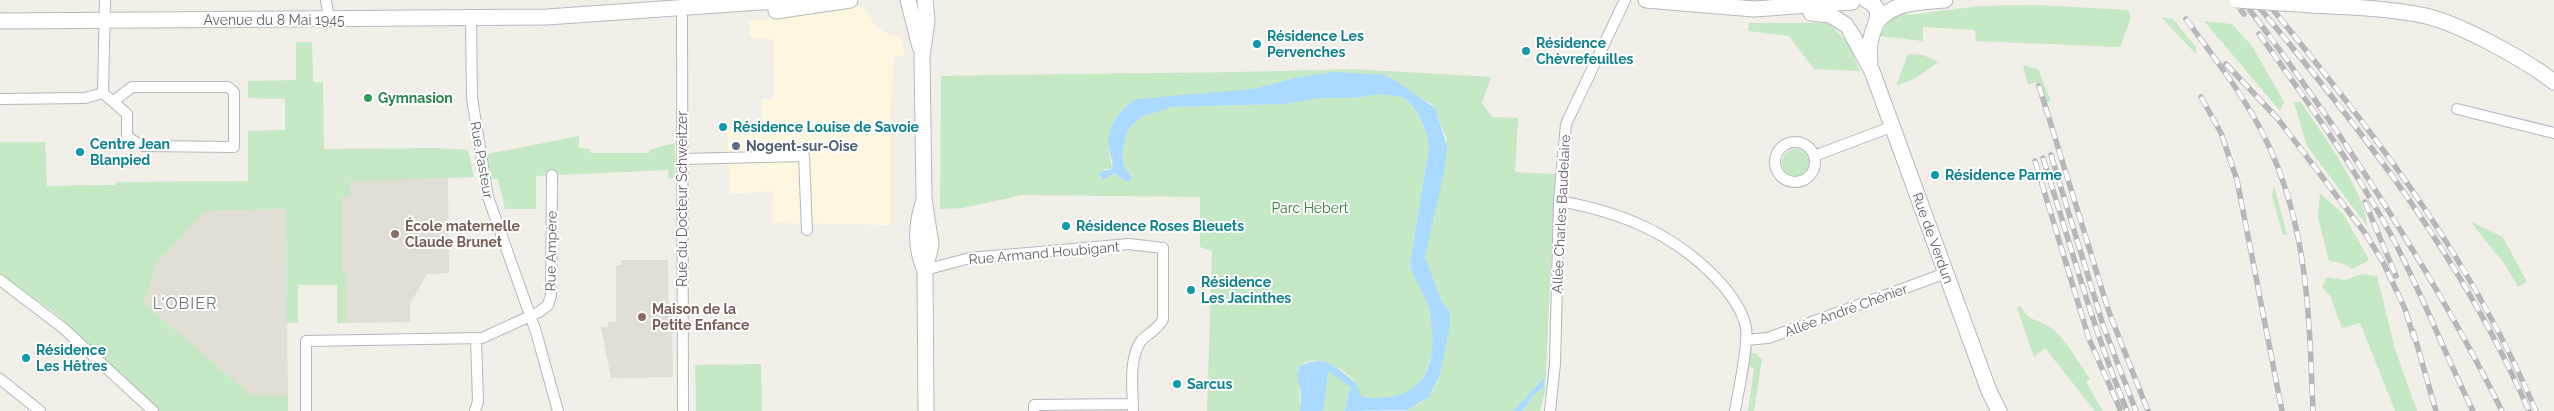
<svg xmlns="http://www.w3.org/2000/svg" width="2554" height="411" viewBox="0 0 2554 411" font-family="Raleway,sans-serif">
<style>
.commercial{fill:#fef7e0}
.education{fill:#e1ded6}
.green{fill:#c5e8c5}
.water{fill:#aadaff}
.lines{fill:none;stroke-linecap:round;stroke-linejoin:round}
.street-casing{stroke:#b5b8bc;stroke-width:12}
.secondary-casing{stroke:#b6babf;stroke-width:17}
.street{stroke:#fff;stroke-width:10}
.secondary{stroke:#fff;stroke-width:15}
.rail-casing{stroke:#b6b7b8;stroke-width:5.5}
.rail{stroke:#fff;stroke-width:4;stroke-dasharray:11;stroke-linecap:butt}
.secondary-bridge-casing{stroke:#b6babf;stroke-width:17;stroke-linecap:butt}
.secondary-bridge{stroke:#fff;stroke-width:15}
.culture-dot{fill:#0f9aa8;stroke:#fff;stroke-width:2}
.leisure-dot{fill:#2e9e5b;stroke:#fff;stroke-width:2}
.service-dot{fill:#5c6f8a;stroke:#fff;stroke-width:2}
.education-dot{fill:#8d6e63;stroke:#fff;stroke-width:2}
.labels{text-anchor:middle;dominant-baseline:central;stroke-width:4;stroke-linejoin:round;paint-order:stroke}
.street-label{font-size:14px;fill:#5f6368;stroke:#fff}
.culture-label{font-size:14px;font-weight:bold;fill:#0d838f;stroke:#fff;text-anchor:start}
.leisure-label{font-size:14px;font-weight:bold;fill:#27864d;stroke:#fff;text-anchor:start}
.service-label{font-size:14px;font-weight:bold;fill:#4e5e75;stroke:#fff;text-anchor:start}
.park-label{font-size:14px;fill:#348238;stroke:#fff}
.education-label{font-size:14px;font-weight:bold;fill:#785e54;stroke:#fff;text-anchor:start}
.quarter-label{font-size:16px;letter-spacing:1px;fill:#70757a;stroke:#fff}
</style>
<rect width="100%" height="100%" fill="#f1efe8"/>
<path class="commercial" d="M863 6 874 24 885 33 902 38 904 56 894 57 891 106V225L772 223 773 191 730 194 727 131 741 124 762 123 761 99H774L773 40 767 38H749V20H767L770 16 836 12Z"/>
<path class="education" d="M448 178 449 273 427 274 410 304V322L346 323V274L342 270V197L350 180Z
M286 209 288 396H252L144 303 156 264 205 211Z
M621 260H668L669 326 672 331 673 377 611 378 601 327H608V322H616V265H621Z"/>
<path class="green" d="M2035 5 2128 10 2131 18 2120 47 1976 41 1975 30 1923 27V41L1879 36 1891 18 1906 11 1908 15 1981 6Z
M2161 17 2173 19 2196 47V54Z
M2204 21 2232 24 2252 46 2284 102 2280 111Z
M1749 23H1828L1849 44 1860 71 1814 69 1789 36 1748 31Z
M296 42H312L313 82H323L324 149 438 148 468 150 474 177 350 181V197H342V270L346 274V323H337V285H298V323H287L286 209 205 211 156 264 144 303 252 396H288V411H160L55 313 0 274V142H45L47 186 115 185 116 182 248 181V131L285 130V99L248 98V81L296 80Z
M1908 54 1923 55 1938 62 1916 78 1896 86Z
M2023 65 2038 69 2051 101 2045 104 2035 82 2028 85Z
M1352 69 1491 77 1482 103 1492 117 1518 118 1515 172 1555 174 1545 392 1540 411H1522L1533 396 1544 387 1545 378 1513 411H1405L1421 403 1432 393 1440 375 1450 320V312L1442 302 1425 256 1447 140 1433 105 1383 75H1372L1295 78 1253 89 1178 97 1142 98 1126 106 1114 121 1108 147 1112 169H1104L1100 178 1103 180 1115 173 1123 180 1131 181 1132 176 1124 166 1122 152 1128 129 1141 117 1172 107 1285 104 1319 98H1354L1380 94 1403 97C1418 109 1426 129 1429 148L1410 263C1414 278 1423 291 1428 305 1437 335 1435 388 1397 396 1387 398 1373 401 1363 397 1355 395 1360 386 1355 381 1341 368 1316 350 1298 368L1300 411H1207L1212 251 1200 247V197L1022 195 963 208 940 209 941 76C1078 73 1215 74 1352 69Z
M2294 102H2301C2321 133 2365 190 2367 226L2307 146Z
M579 136V148L590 149 591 153H649V150L675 143V177L669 179 668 170 536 176V209H505L498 179H492L487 154Z
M1782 163a14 14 0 1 1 28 0a14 14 0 1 1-28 0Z
M2274 185 2287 235H2283L2272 196Z
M2320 193 2344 215 2369 260 2353 269 2341 263 2329 261 2318 217Z
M2470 221 2503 237 2527 282 2518 287 2506 266Z
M2361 274 2377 276 2395 349 2417 411H2395L2360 323 2342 328 2330 296 2322 287 2327 277 2345 280Z
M2020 306C2032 323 2032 317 2048 326 2065 337 2078 362 2090 379L2086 382 2103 411H2095L2045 348 2034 357 2017 308Z
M1749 353H1756L1762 359 1754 411H1748L1754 369 1747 365Z
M761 364 762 411H696L695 365Z
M1329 371H1333L1350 387 1345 411H1323C1325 403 1328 373 1329 371Z"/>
<path class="water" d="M1334 72 1383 75 1393 79 1435 108 1447 146 1445 168 1425 256 1442 302 1450 312V325L1440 375 1429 397 1408 410 1345 411 1350 387 1329 371C1328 373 1325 403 1323 411H1300L1301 396 1297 372 1300 366 1310 362 1323 361 1333 365 1356 383 1361 396C1369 399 1379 398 1388 397 1433 392 1436 351 1430 313 1427 295 1413 281 1410 263L1429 148C1427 129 1418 109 1403 97L1380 94 1354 98H1319L1285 104 1172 107 1141 117 1128 129 1122 153 1124 166 1132 177 1131 181H1125L1115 173 1103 180 1099 175 1101 171 1112 169C1114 162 1110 156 1109 149 1105 128 1119 110 1136 99L1253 89 1295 78Z
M1545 377 1544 387 1533 396 1522 411H1513Z"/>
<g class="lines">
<g class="street-casing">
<path id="street" d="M326 0 329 19
M682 17 683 411
M471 18 472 98 488 197 536 332 558 411
M103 93 127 114V137L143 146 234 147V92L228 87H132L114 101
M103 93 105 0
M0 99 85 98 103 93
M2457 109 2554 133
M1775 162a20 20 0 1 1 40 0a20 20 0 1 1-40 0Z
M1814 156 1891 127
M682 159 804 156 807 230
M1559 201C1621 212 1673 233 1717 279 1729 292 1743 310 1746 328 1749 343 1738 393 1735 411
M925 270 970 258 1129 244 1163 248V319C1159 329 1148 333 1141 341 1128 360 1133 389 1133 411
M0 280 63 328 153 411
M1746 340 1768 338 1946 273
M0 379 40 411
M306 411V341L482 338 539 312 548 305 551 295 552 175
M475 411 478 401 476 339
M1034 411V405L1133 404
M1550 411 1555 364 1559 201 1566 124 1625 0"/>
</g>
<g class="secondary-casing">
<path id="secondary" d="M908 0 920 47
M925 0 927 21 922 56 924 198 931 245 925 270 926 411
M1646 0 1754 9 1852 2
M1866 0C1886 9 1875 23 1871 38 1869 46 1869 54 1870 62
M2312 5C2350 7 2388 8 2426 16 2460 24 2526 60 2554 82
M776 11 850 0
M1811 13 1830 15 1846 25
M0 21 547 17 790 0
M1878 21C1894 1 1922 2 1945 0
M1850 31 1872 71 1989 391 1999 411
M924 200C916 224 914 247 925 270"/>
</g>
<use href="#street" class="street"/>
<use href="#secondary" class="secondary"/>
<g class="rail-casing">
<path id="rail" d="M2233 0 2244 14
M2242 0C2276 43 2307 88 2338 133 2398 223 2454 314 2502 411
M2253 0C2361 129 2461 255 2529 411
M2265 0C2373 131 2469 254 2536 411
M2186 19C2212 55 2240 90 2261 130 2308 220 2309 312 2313 411
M2259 34C2305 98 2352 163 2390 233 2421 291 2444 352 2473 411
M2226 64 2278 119 2365 233 2383 262 2405 309 2414 338
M2039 86 2109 312 2148 411
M2201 97 2221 133 2237 180 2282 411
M2051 155 2103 325 2136 411
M2043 158C2070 243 2093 329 2127 411
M2035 161 2089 339 2120 409
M2365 202 2396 276
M2413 331 2436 411"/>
</g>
<use href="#rail" class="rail"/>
<g class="secondary-bridge-casing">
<path id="secondary-bridge" d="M2237 0 2312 5"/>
</g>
<use href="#secondary-bridge" class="secondary-bridge"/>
</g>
<g class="culture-dot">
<circle cx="1257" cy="44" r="5"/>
<circle cx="1526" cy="51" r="5"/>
<circle cx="723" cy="127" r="5"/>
<circle cx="80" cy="152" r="5"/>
<circle cx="1935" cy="175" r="5"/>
<circle cx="1066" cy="226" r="5"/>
<circle cx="1191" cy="290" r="5"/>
<circle cx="26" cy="358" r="5"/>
<circle cx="1177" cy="384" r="5"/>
</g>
<circle class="leisure-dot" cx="368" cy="98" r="5"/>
<circle class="service-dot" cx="736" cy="146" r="5"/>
<g class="education-dot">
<circle cx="395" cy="234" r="5"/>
<circle cx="642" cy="317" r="5"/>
</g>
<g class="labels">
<g class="street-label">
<text x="274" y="20">Avenue du 8 Mai 1945</text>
<text transform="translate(482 160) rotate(80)">Rue Pasteur</text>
<text transform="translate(682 199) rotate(-90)">Rue du Docteur Schweitzer</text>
<text transform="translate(1561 214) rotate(-87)">Allée Charles Baudelaire</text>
<text transform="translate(1933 238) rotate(70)">Rue de Verdun</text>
<text transform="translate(551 251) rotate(-89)">Rue Ampère</text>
<text transform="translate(1044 253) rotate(-5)">Rue Armand Houbigant</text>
<text transform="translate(1846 310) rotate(-20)">Allée André Chénier</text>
</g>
<g class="culture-label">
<text x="1267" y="36">Résidence Les<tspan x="1267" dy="16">Pervenches</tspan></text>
<text x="1536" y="43">Résidence<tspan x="1536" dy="16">Chèvrefeuilles</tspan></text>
<text x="733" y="127">Résidence Louise de Savoie</text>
<text x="90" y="144">Centre Jean<tspan x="90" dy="16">Blanpied</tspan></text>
<text x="1945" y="175">Résidence Parme</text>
<text x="1076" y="226">Résidence Roses Bleuets</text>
<text x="1201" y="282">Résidence<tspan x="1201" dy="16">Les Jacinthes</tspan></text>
<text x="36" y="350">Résidence<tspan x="36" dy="16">Les Hêtres</tspan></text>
<text x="1187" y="384">Sarcus</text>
</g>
<g class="leisure-label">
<text x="378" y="98">Gymnasion</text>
</g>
<g class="service-label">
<text x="746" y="146">Nogent-sur-Oise</text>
</g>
<g class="park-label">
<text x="1310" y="208">Parc Hebert</text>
</g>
<g class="education-label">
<text x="405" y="226">École maternelle<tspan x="405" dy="16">Claude Brunet</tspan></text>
<text x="652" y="309">Maison de la<tspan x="652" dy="16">Petite Enfance</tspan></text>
</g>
<g class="quarter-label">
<text x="185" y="303">L'OBIER</text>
</g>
</g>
</svg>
